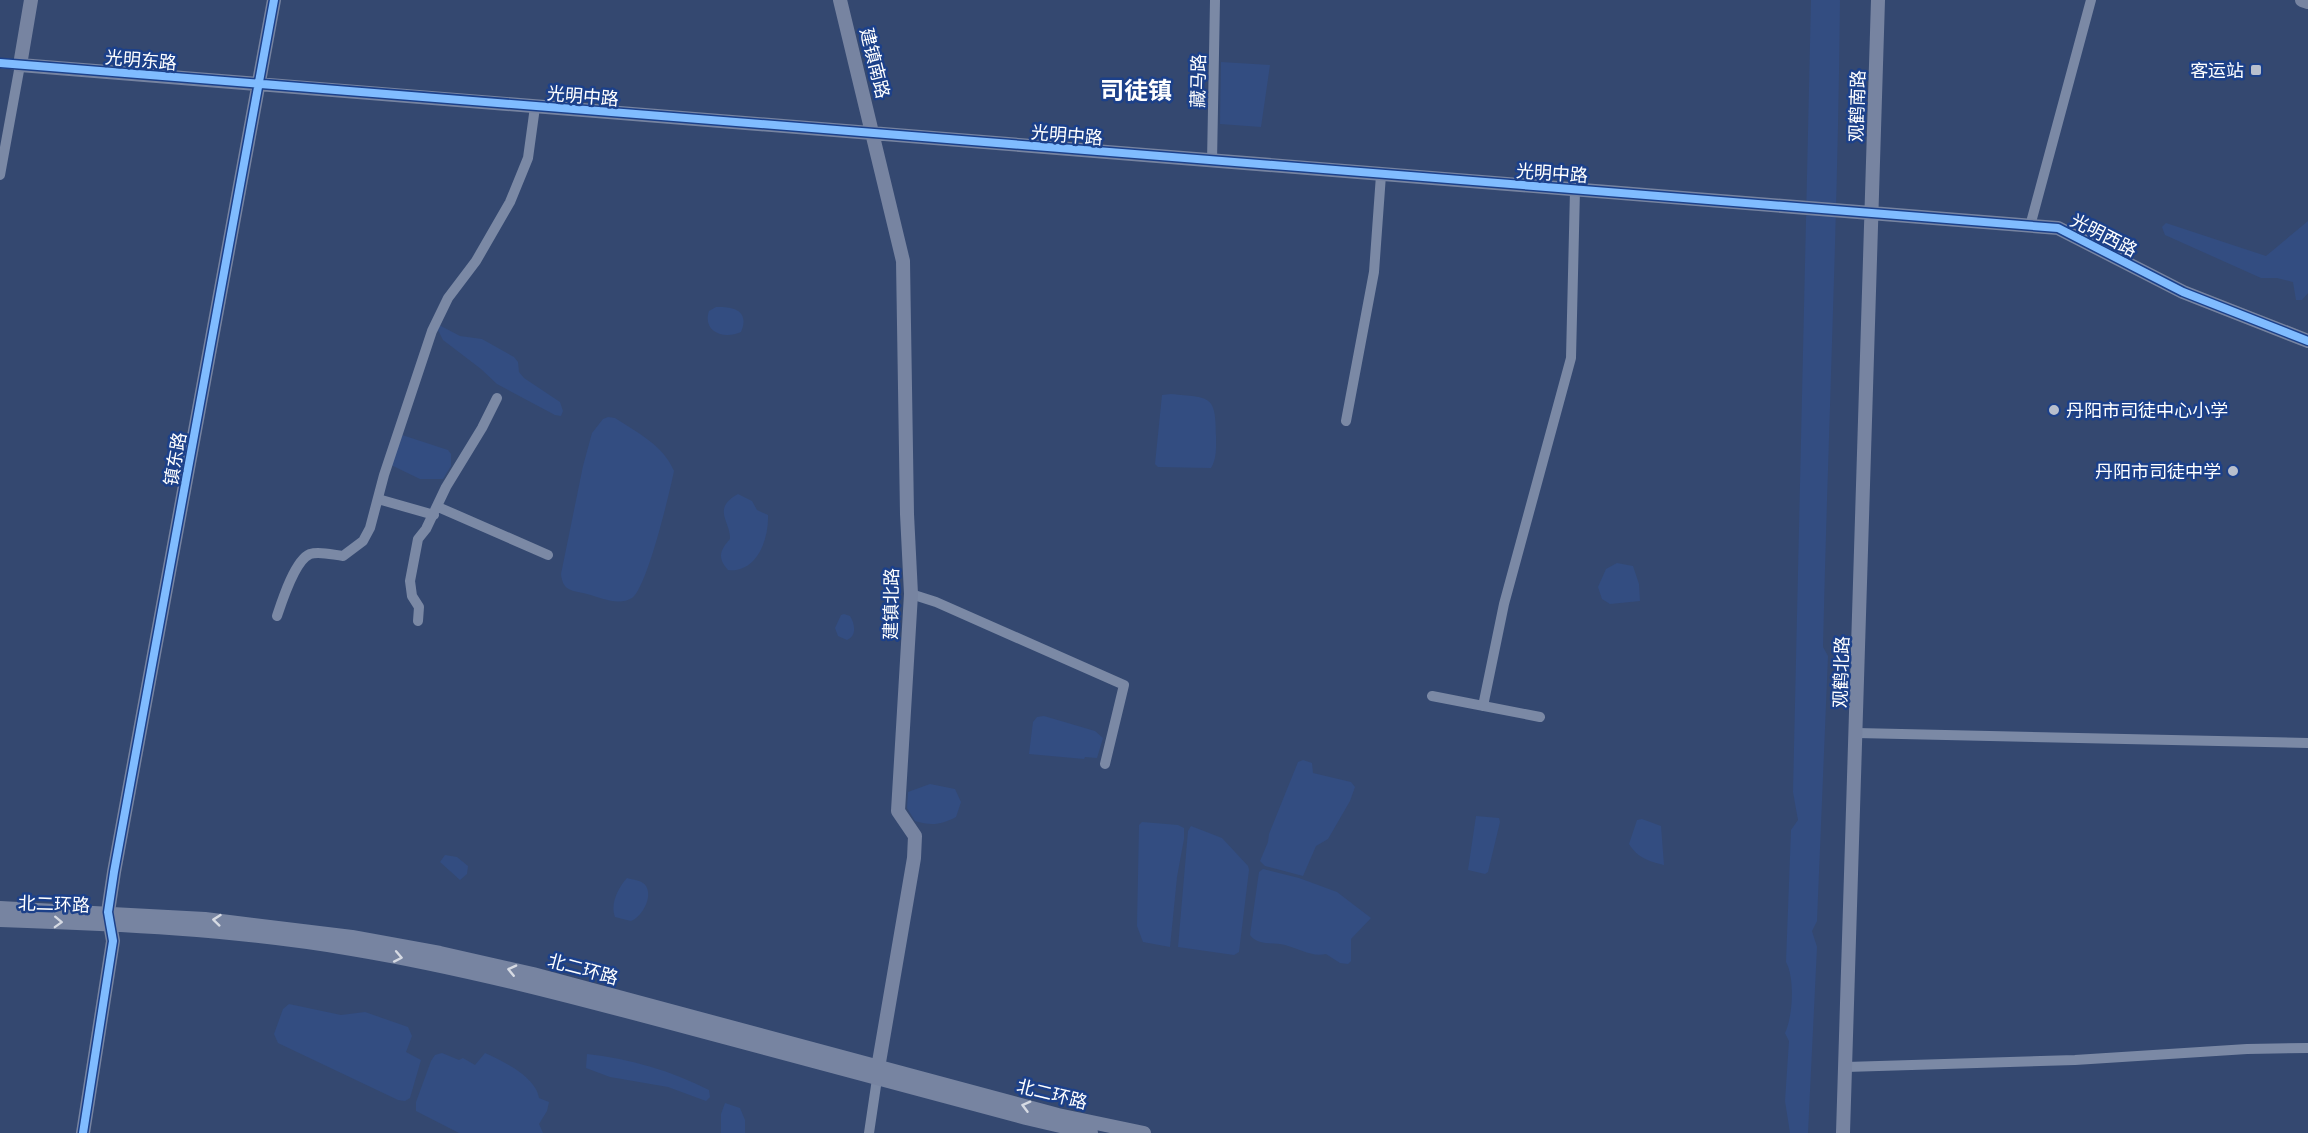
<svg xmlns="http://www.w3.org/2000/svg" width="2308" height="1133" viewBox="0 0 2308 1133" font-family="'Space Grotesk','Noto Sans SC',sans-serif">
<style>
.water{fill:#334d81}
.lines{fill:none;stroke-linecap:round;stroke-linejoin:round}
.street{stroke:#7b89a5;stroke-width:10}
.secondary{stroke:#7784a1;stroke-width:14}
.cycleway-casing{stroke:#1c4089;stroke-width:11}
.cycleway{stroke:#80bcff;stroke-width:8}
.oneway{stroke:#d6dae3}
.poi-dot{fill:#b8bfcd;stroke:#1c4089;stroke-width:2}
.labels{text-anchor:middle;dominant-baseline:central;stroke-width:5;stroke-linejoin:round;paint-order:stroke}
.street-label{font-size:18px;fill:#fff;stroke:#1c4089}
.poi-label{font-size:18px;fill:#fff;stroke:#1c4089;text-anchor:end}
.district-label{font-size:24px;font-weight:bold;fill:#fff;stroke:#1c4089}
</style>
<rect width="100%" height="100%" fill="#344870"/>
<path class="water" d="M1811 0H1840C1838 216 1828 431 1823 647L1828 656 1817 921 1812 931 1817 947 1808 1133H1790L1785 1101 1789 1041 1785 1033C1793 1016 1795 978 1786 962L1791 830 1798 820 1793 792Z
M1221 62 1270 65 1261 127 1220 124Z
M2308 221V293L2302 300H2296L2293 282 2277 278H2261L2165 235 2162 227 2166 223 2266 256Z
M716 307C734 306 750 311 741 332 724 340 702 332 709 311Z
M439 325 460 336 482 339 514 357 518 362 519 372 524 378 560 402 563 411 561 416 555 415 497 384 481 369 443 340 438 330Z
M1171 394C1210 398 1216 394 1216 436 1216 447 1217 458 1211 468L1158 467 1155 464 1162 395Z
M608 417 615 418C638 433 663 445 674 471 670 491 647 588 632 598 619 606 601 598 587 594 572 590 563 592 561 574L583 466 592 433 603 419Z
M402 435 448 450 451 454V466L443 479H420L391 465Z
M738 494 752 501 757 510 768 515C769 539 757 573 728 570 717 558 720 550 730 539 731 522 711 509 738 494Z
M1617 563 1633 566 1639 584 1640 601 1610 604 1602 599 1598 587 1606 569Z
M844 614 850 616C855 624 857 636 847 640L838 636 835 628 841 615Z
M1044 716 1095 731 1103 738 1097 758 1085 757 1084 759 1029 754 1033 722 1037 717Z
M1303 760 1312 763 1313 773 1351 782 1355 787 1350 801 1328 839 1316 846 1303 876 1265 866 1260 861 1268 842 1269 834 1298 762Z
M930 784 955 789 961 802 956 817C941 825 931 826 915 821L907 808 908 792Z
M1476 816 1499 818 1500 822 1488 872 1485 874 1468 870Z
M1642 819 1661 826 1664 865C1648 861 1638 858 1629 844L1637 820Z
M1142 822 1178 825 1184 828V839L1177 877 1170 947 1143 942 1137 926 1139 825Z
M1191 826 1222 838 1248 866 1249 870 1239 952 1234 955 1178 947 1188 831Z
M445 855 457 857 468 866 467 874 460 880 440 862Z
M1263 869 1299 878 1337 892 1371 918 1351 939V961L1348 964 1340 963 1326 954C1311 957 1300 949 1285 945 1274 942 1258 946 1250 935L1259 872Z
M627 878C633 880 642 880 646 886 653 897 642 917 631 921L615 917C610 904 618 888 627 878Z
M289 1004 341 1015 365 1012 408 1027 412 1036 406 1052 421 1060 410 1098 405 1101 398 1100 278 1043 274 1034 283 1009Z
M442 1053 459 1060 463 1058 475 1065 485 1053C503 1061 536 1077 539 1098L549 1102 547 1111 539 1124 543 1133H459L416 1111V1102L431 1061 435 1055Z
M587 1054C628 1058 672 1071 709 1090L710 1097 706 1101 668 1087 610 1077 586 1068Z
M725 1103 740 1108 745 1120V1133H721V1114Z"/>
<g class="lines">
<path class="street" d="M0 63 20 65 0 175
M1212 162 1215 0
M2030 226 2091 0
M1346 421 1374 272 1381 175
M378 499 434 515
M438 507 548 555
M911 594 936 602 1124 685 1105 764
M277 616C282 601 295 560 310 554 320 551 333 555 343 556L363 541 370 528 384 475 432 331 448 298 476 261 510 202 528 158 535 107
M418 621 419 607 412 596 410 581 418 539 426 529 446 487 482 428 497 398
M1432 696 1540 717
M1483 706 1504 604 1571 358 1575 190
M1857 733 2308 743
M1846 1067 2075 1060 2247 1049 2308 1048
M869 1133 877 1079"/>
<path class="secondary" d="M31 0 20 65 2058 228 2183 292 2308 341
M840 0 903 261 907 514 911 594 898 811 915 836 914 858 878 1068
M2302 0 2308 2
M0 908 205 919 352 937 440 953 533 974 1058 1115 1144 1133
M0 920C118 924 235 929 352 949 466 968 578 998 690 1028 802 1059 914 1089 1026 1118L1091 1133
M83 1133 113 941 108 912 114 872 274 0
M1843 1133 1878 0"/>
<g class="cycleway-casing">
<path id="cycleway" d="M0 63 2058 228 2183 292 2308 341
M83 1133 113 941 108 912 114 872 274 0"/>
</g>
<use href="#cycleway" class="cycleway"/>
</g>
<defs><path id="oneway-chevron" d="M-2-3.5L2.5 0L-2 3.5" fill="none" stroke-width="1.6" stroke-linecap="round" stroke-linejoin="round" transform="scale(1.5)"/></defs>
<g class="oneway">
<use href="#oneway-chevron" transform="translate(217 920) rotate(-174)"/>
<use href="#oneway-chevron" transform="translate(58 922) rotate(2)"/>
<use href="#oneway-chevron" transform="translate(398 957) rotate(11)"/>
<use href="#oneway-chevron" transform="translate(512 970) rotate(-167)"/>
<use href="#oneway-chevron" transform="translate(1026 1106) rotate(-165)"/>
</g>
<g class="poi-dot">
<rect x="2250" y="64" width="12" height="12" rx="3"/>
<circle cx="2054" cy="410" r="6"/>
<circle cx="2233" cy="471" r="6"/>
</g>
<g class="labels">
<g class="street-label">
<text transform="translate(141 60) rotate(5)">光明东路</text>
<text transform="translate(875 63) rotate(76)">建镇南路</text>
<text transform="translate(1198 81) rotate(-89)">藏马路</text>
<text transform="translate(583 96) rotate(5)">光明中路</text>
<text transform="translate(1857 106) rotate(-88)">观鹤南路</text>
<text transform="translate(1067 135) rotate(5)">光明中路</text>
<text transform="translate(1552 173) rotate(4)">光明中路</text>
<text transform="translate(2104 235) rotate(27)">光明西路</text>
<text transform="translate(175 459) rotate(-80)">镇东路</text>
<text transform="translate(891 604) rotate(-89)">建镇北路</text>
<text transform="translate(1841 672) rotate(-88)">观鹤北路</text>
<text transform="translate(54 904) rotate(2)">北二环路</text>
<text transform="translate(583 969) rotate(15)">北二环路</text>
<text transform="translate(1052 1094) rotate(14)">北二环路</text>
</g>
<g class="poi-label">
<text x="2244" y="70">客运站</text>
<text x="2066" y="410" text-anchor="start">丹阳市司徒中心小学</text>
<text x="2221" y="471">丹阳市司徒中学</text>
</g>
<g class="district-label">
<text x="1136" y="90">司徒镇</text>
</g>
</g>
</svg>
